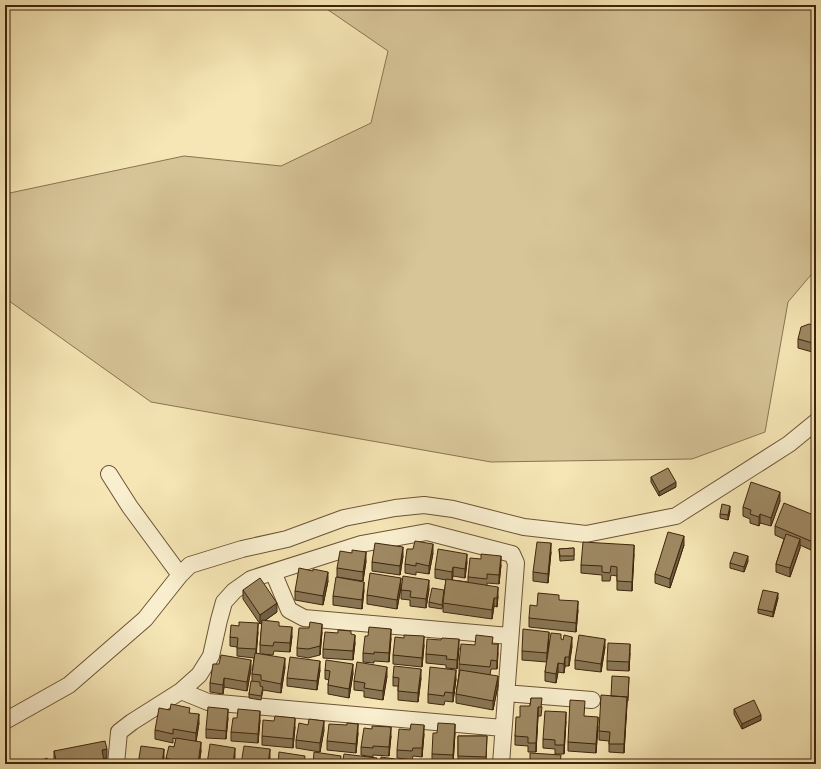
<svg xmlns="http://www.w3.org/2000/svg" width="821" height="769" viewBox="0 0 821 769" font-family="Cardo,serif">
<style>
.green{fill:#d7c598;stroke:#8b7451}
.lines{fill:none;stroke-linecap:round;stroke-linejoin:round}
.street-casing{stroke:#6d5435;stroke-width:18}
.street{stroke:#f9efcf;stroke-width:16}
.wall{fill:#887655;stroke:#3f240a}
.shaded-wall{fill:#6f6045;stroke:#3f240a}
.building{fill:#9e8963;stroke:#3f240a}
</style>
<rect width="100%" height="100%" fill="#f6e6b5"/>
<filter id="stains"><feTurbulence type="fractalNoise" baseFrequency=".005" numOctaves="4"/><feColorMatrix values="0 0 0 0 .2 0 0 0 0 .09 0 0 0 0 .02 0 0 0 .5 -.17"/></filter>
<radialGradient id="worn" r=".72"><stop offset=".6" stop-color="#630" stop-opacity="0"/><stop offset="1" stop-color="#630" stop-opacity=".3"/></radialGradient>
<path class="green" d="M321 5H816V269L788 302 765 432 692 459 491 462 151 402 5 298V194L184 156 281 166 371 123 388 51Z"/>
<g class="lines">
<g class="street-casing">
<path id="street" d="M109 474 130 507 180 575
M273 572 289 610 304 618 510 636
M181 691 208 702 503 728
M506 693 592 700
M5 721 69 685 145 619 180 575 190 565 242 549 287 539 344 518 395 508 424 505 453 509 524 527 586 534 676 516 789 444 816 422
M116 764 119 732 132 722 181 691 199 675 211 656 219 620 224 602 234 591 251 579 361 544 427 532 512 554 516 563 501 764"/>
</g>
<use href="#street" class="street"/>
</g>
<path class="wall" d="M816 326V353L798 348V339Z
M651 477 676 487 659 496 651 482Z
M780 501 771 526 760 523 759 526 750 523V519L743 516V507Z
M730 511 728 520 720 518V514Z
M816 516 813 551 800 545V548L790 577 776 572V564L784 539 775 535V526Z
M684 545 670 588 655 583V574Z
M574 548V560L560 561 559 549Z
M551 552 548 583 533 581V572Z
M433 553 429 574 416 572V575L405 573V564Z
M634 554 632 591 617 590V576L611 575 610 581H602V575L581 573V565Z
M403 556 400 575 372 571V562Z
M366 561 363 581 337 577V568Z
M748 561 744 572 730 568V563Z
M467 562 465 578 453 576 452 580 468 582V577L501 565 499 584 487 583V585L498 596 497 607 494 606 492 619 443 612V604L442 609 429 607V602L444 593 446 580 435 578V569Z
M328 581 323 605 295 600V591Z
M401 587 397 609 367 604V595Z
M429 589 426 608 410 606V600L401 599V590Z
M243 590 277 612 264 621 279 626 292 636 290 652 274 651 273 655 262 654 285 667 281 693 263 690 261 700 249 698V694L252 681V674L254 658 237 656V647L230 646V637L258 632 256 653 260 654V645L262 622 260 624 243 599Z
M364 590 362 609 333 605V596Z
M778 598 773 617 758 613V609Z
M559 600 578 610 576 632 529 627V618L537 606Z
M309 628 322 632 320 655 308 658 297 656V648Z
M351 634 355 643 353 660 323 658V649Z
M391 638 389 662 374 661V663L363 662V653Z
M561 639 572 646 569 666H565L564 673 558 672 556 683 545 681V672L547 662 522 660V651L549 641 547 659Z
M493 644 498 653 497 669H491L490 675 498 685 493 710 456 703V694L459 673V664L475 645Z
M424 645 422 667 393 664V655Z
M605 647 601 672 575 669V660Z
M459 648 457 669 446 668V665L426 663V654Z
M630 653 629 671 607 670V661Z
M219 664 251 669 247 691 224 687 223 694 210 692V683Z
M320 670 317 690 287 686V678Z
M325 670 353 673 349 698 328 694V685L329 680 325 679Z
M387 676 383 700 364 697V691L354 690V681Z
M393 677 421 678 418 702 398 700V686H393Z
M629 677 628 701H627L624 753 609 752V741L599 740V731L611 696Z
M456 679 453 702 445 701 444 705 428 703V694Z
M531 698 542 707 541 716H538L536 752H528V746L515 745V736L520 717 530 706Z
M734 709 761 720 742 729 734 714Z
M190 713 199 723 196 741 201 751 199 764H166V758L174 747 176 739 173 738V743L155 739V730Z
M585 716 598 726 596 753 568 751V742Z
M228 718 226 739 206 738V729Z
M260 720 258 743 231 741V732Z
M566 721 564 754H555V749L543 748V739Z
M347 725 358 733 356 753 327 750V741Z
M295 727 293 748 262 745V736Z
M324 730 320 752 296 748V740Z
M455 733 453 764 432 762V754Z
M424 734 422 757 413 756 412 760 397 758V750Z
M391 736 389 756 373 755V757L361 755V747Z
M458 736H487L486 764H456H458Z
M54 751 107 758 104 759V764H55L54 760Z"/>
<path class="shaded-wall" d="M676 482V487L659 496V492Z
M780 492V501L771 526V518Z
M730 506V511L728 520V515Z
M760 514V523L759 526V517Z
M816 535V544L813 551V542Z
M684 536V545L670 588V579Z
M800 539V548L790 577V568Z
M551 543V552L548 583V574Z
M433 544V553L429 574V566Z
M634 545V554L632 591V582Z
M403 547V556L400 575V566Z
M366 552V561L363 581V572Z
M467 554V562L465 578V569Z
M501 556V565L499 584V575Z
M748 556V561L744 572V567Z
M453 567V576L452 581V572Z
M328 572V581L323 605V596Z
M401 578V587L397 609V600Z
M429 580V589L426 608V599Z
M364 582V590L362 609V600Z
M498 587V596L497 607V598Z
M778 593V598L773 617V612Z
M494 598V606L492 619V610Z
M578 601V610L576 632V623Z
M277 603V612L260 624V615Z
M258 623V632L256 658V649Z
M322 624V632L320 655V646Z
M292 627V636L290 652V643Z
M391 629V638L389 662V653Z
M549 632V641L547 662V653Z
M355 635V643L353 660V651Z
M424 636V645L422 667V658Z
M572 637V646L569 666V657Z
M459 639V648L457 669V660Z
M605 639V647L601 672V664Z
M498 644V653L497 669V661Z
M630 644V653L629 671V662Z
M565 657V666L564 673V664Z
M285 658V667L281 693V684Z
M251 660V669L247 691V682Z
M320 661V670L317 690V681Z
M558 663V672L556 683V674Z
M353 664V673L349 698V689Z
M387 667V676L383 700V691Z
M421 669V678L418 702V693Z
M456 670V679L453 702V693Z
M498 676V685L493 710V701Z
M224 678V687L223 694V685Z
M627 697V705L624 753V744Z
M538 707V716L536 752V743Z
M228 709V718L226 739V731Z
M260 711V720L258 743V734Z
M566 712V721L564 754V745Z
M199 714V723L196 742V733Z
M761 715V720L742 729V724Z
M598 717V726L596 753V744Z
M295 718V727L293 748V739Z
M324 721V730L320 752V743Z
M358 724V733L356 753V744Z
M455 724V733L453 764V755Z
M424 725V734L422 757V748Z
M391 727V736L389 756V747Z
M201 742V751L199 764H198Z
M235 748V757L234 764H233Z
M107 749V758L102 759V750Z
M164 749V758L163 764H162Z
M270 749V764H268Z"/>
<path class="building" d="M809 324 816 326V344L798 339 801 327Z
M668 468 676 482 659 492 651 477Z
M751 482 780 492 771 518 760 514 759 517 750 514 751 510 743 507Z
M784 503 816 516V535L813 542 775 526Z
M722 504 730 506 728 515 720 514Z
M668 532 684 536 670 579 655 574Z
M786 534 800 539 790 568 776 564Z
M415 541 433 544 429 566 416 563V566L405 564 407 549H413Z
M537 542 551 543 548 574 533 572Z
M583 542 634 545 632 582 617 581V567L611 566 610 573 602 572V566L581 565Z
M375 543 403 547 400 566 372 562Z
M574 548V556H560L559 549Z
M438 549 467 554 465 569 453 567 452 572 435 569Z
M352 550 366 552 363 572 337 568 340 551 352 553Z
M734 552 748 556 744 567 730 563Z
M481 554 501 556 499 575 487 574V579L468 577 470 558 481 559Z
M299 568 313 571V569L328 572 323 596 295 591Z
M370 573 401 578 397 600 367 595Z
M403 576 429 580 426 599 410 597 411 591 401 590Z
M336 577 364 582 362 600 333 596Z
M260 578 277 603 260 615 243 590Z
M446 579 498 587 497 598H494L492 610 443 603Z
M432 588 444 590 442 605 429 602Z
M763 590 778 593 773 612 758 609Z
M538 593 559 595V600L578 601 576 623 529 618 530 605 537 606Z
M262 620 279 622V626L292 627 290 643 274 642 273 646 260 645Z
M239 622 258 623 256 649 237 648 238 638 230 637 231 625 239 626Z
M310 622 322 624 320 646 308 649 297 648 299 628H309Z
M369 627 391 629 389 653 374 652V654L363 653 365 636H368Z
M523 629 549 632 547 653 522 651Z
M338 630 351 631V634L355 635 353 651 323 649 325 632 338 633Z
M551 633 561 634V639L563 640 564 635 572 637 569 657H565L564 664 558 663 556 674 545 672Z
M404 635 424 636 422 658 393 655 395 637 404 638Z
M476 635 493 637 492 644H498L497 661 491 660 490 667 459 664 461 644 475 645Z
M579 635 605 639 601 664 575 660Z
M442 638 459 639 457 660 446 659 447 656 426 654 427 639 441 640Z
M608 643 630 644 629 662 607 661Z
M255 653 285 658 281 684 261 680V675L252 674Z
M221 655 251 660 247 682 224 678 223 685 210 683 213 664H219Z
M290 657 320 661 317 681 287 678Z
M326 660 353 664 349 689 328 685 330 671 325 670Z
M357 662 387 667 383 691 364 688 365 683 354 681Z
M394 666 421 669 418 693 398 691 399 678 393 677Z
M430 667 456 670 453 693 445 692 444 696 428 694Z
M460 670 498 676 493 701 456 694Z
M612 676 629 677 628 697 611 696Z
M251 681 260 682V686L263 687 261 696 249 694Z
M601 695 627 697 624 744H609L610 732 599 731Z
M531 698H542L541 707H538L536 743H528V737L515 736 516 717H520V706H530Z
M570 700 585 701 584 716 598 717 596 744 568 742Z
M754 700 761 715 742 724 734 709Z
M171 704 190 708 189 713 199 714 196 733 173 729V734L155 730 159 708 170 710Z
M208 707 228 709 226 731 206 729Z
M238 709 260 711 258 734 231 732 233 718H237Z
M545 711 566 712 564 745H555V740L543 739Z
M275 716 295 718 293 739 262 736 263 720 274 721Z
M309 719 324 721 320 743 296 740 299 723 308 725Z
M347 723 358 724 356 744 327 741 329 724 347 725Z
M438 723 455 724 453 755 432 754 433 733H437Z
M411 724 424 725 422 748H413L412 751 397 750 399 729 410 730Z
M372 726 391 727 389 747 373 746V748L361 747 364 728 372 729Z
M458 736H487L486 757 458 756Z
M176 738 201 742 198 764 190 763V764H171L172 760 166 758 169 746 174 747Z
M105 741 107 749 102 750 104 761 90 764H57L54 751Z
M210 744 235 748 233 764H207Z
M141 746 164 749 162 764H138Z
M244 746 270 749 268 764H241Z
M279 752 305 756 304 764H278Z
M314 752 341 756 340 764H313Z
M530 753 561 755 560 764H530Z
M344 754 377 758V764H342Z
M381 757 415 762V764H380Z
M47 758 48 764H33Z
M419 761 446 763V764H419Z
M574 761 603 763V764H573Z"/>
<rect width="821" height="769" fill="none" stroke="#f6e6b5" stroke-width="20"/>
<rect x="6" y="6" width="809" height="757" fill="none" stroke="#3f240a" stroke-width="2"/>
<rect x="10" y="10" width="801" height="749" fill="none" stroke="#3f240a"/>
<rect width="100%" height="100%" filter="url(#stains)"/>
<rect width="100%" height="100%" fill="url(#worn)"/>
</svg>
